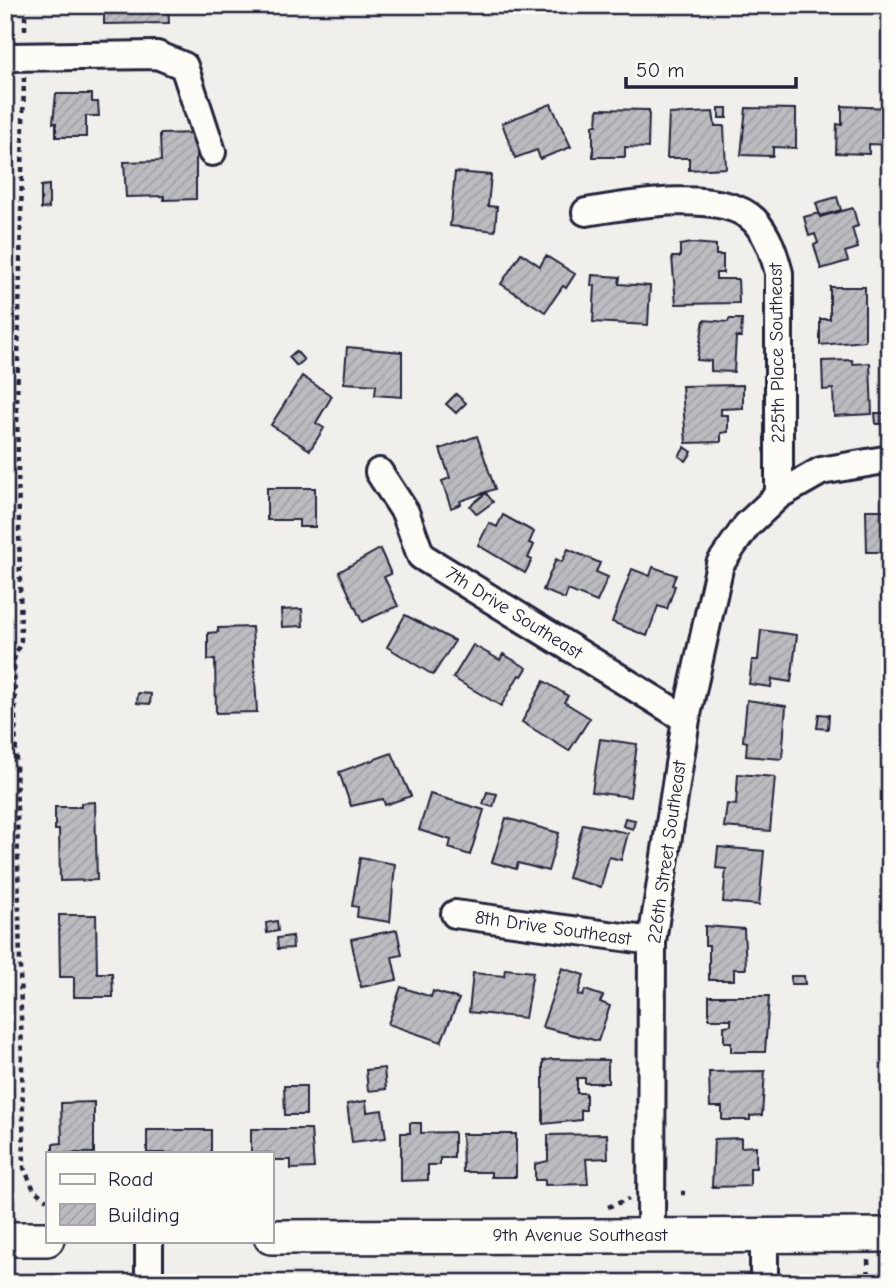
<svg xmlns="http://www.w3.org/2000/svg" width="895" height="1288" viewBox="0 0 895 1288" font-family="'Comic Neue',sans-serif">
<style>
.building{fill:url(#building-hatch);stroke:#22223b;stroke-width:2}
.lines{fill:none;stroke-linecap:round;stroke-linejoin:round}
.minor-casing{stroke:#22223b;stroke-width:32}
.major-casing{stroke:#22223b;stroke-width:38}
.path{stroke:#22223b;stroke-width:4.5;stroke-dasharray:5 5;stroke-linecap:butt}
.minor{stroke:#fdfcf7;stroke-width:26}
.major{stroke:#fdfcf7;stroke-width:33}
.labels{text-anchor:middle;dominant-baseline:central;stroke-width:7;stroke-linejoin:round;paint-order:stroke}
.street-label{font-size:19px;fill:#22223b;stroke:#fdfcf7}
</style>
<defs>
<pattern id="building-hatch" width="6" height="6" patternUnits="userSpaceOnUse" patternTransform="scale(1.75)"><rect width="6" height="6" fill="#bcbcc0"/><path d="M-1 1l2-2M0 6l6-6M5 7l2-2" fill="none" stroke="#a1a1a6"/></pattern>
</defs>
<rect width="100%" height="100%" fill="#f0efec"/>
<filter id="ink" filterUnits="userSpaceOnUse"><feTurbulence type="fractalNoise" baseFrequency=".0143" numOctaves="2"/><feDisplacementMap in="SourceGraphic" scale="14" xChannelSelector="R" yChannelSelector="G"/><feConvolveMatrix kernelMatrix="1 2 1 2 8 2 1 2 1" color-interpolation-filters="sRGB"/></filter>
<g filter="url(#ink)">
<path class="building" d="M104 5H168L169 23 104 24Z
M56 94H92V102H98L99 116H86V137H56V123H53Z
M551 104 571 147 540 159 537 150 515 158 502 123Z
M842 106 890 108V145L869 144V154L836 153 837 124 842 125Z
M719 108H727V118H719Z
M746 108 796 109V148L773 147V156L741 155Z
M598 109 649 110 648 148 625 147V157H593V125H597Z
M713 112 715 126H724L726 168 689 170V158H667L669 114Z
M196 133V199L164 200V196L126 197 124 162 161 161 160 134Z
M455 172 491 175 488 206 497 207 495 231 450 226Z
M49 185V208L41 209V186Z
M837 197 841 210 820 216 816 203Z
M853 208 858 226 852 228 858 248 845 252 848 261 821 269 814 245 818 243 815 234 809 236 804 217 819 213 820 217Z
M692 243 716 245V255H723V273H716V279H738L739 303 676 304 672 257H680V245Z
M521 253 540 266 546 256 575 274 566 288 563 286 545 312 501 284Z
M592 275 620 277 619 284 650 286 648 325 593 322 595 286H591Z
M830 287H865V341L820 345V319H830Z
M729 319H742L741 337H736L734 372 711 371V361L697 360 704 320 728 322Z
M347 347 402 352V397L375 395 376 385 344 383Z
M296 351 304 360 297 366 289 357Z
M852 360 853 364 870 363 872 414 834 416 833 389 823 390 822 361Z
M302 376 332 396 316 423 324 428 310 450 271 425Z
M743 385V408L721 409V415H728V432L721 433V442L686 443 682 386Z
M456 394 466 403 456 413 446 404Z
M875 413H884V424H876Z
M477 436 495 489 460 501 461 504 451 508 442 481 450 478 440 449Z
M685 447 692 452 686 461 679 456Z
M267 488H315V527H299V520H267Z
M486 493 493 502 477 514 470 506Z
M866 510H890V552H867Z
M503 515 534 532 529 543 534 545 528 558 532 560 525 573 478 545 489 523 497 527Z
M380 549 391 574 384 577 398 606 362 622 339 572Z
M568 549 600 563 596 572 608 577 597 602 568 590 565 599 543 590 556 559 562 562Z
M653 567 676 575 672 585 675 586 667 609 658 606 647 636 612 622 632 569 650 576Z
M302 609 303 626 282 627 281 610Z
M405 615 455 641 433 675 387 647Z
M252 627 257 712 216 713 215 659 208 660V633L218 632V628Z
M761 630 797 635 791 682 772 679 771 687 749 684 752 660H758Z
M473 645 500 660 503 654 527 668 522 676 519 675 501 706 453 678Z
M544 681 568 696 564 702 590 718 569 751 522 722Z
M138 693 151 694 150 704 137 703Z
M747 700 786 706 782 759 746 756 747 742 743 741Z
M819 714 829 715 828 729 817 728Z
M600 739 637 744 630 797 592 792Z
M392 753 411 796 385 805 383 799 351 806 339 772Z
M738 774 775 777 770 831 724 827 727 804 736 805Z
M487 792 497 794 493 807 483 804Z
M430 794 484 810 470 855 449 848 451 840 419 830Z
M95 802 97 880 60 881 59 830H55V807H81V803Z
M506 818 559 833 548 871 518 863 516 869 492 862Z
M625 818 635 820 633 829 623 826Z
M583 824 628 833 621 860 609 857 601 887 568 878Z
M718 847 764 851 759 905 723 902 726 869 716 868Z
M360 858 395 864 390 922 357 917 358 907 352 906Z
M59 915H96L97 973H112L113 997H74V977H60Z
M277 921 278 931 267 933 266 923Z
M705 926 744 929 746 969H734V980H709V945H705Z
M397 930 402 955 392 957 397 980 361 987 351 939Z
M292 936 293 948 278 949 277 938Z
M562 968 584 975 578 995 583 996 585 990 603 996 600 1002 610 1006 598 1041 542 1027Z
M505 969 533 972 525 1018 469 1012 473 973 504 976Z
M791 976H804L805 984H791Z
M401 987 431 997 433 991 459 999 441 1042 388 1024Z
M709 996H769L765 1052H731V1042H724V1026L731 1025V1019H709Z
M552 1059 608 1060V1083H585V1078H577V1093H586V1110H581V1120L543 1124V1061Z
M384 1068 386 1089 368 1091 366 1070Z
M765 1071 762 1115 750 1116V1120H722V1107H710L709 1072Z
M284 1086H306V1115H285Z
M366 1101 367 1112 382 1110 386 1138 352 1142 347 1104Z
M94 1102V1153H53V1144L62 1143 61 1103Z
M410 1123H421V1133L454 1132V1158H440V1165H428V1180L401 1181V1133H410Z
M251 1129H311L314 1168 291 1169V1160H271V1153H251Z
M147 1130H211V1153H147Z
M462 1134H516V1177H491V1172H463Z
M607 1134 608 1158 586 1159 588 1184 545 1185V1180H535V1164L548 1161V1135Z
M741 1138V1147L756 1146V1168H750V1186L712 1187 714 1139Z"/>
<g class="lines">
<g class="minor-casing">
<path id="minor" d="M5 57 157 55 184 66 212 152
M586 212C628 205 721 188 754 220 768 235 774 254 779 273V495
M379 472 405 512 421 556 686 719
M455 914 652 941
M651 1235 652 941 686 719 720 564 747 525 779 495 821 471 890 459
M764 1235V1283
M149 1283V1241"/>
</g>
<g class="major-casing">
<path id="major" d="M271 1237 890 1235
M5 1239H47"/>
</g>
<path class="path" d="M25 5V34
M24 77 17 407 21 640 14 659 24 1168 34 1190 47 1200
M681 1193H685
M608 1207 629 1199
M868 1260 869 1283"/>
<use href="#minor" class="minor"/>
<use href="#major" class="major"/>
</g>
</g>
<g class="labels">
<g class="street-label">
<text transform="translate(777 353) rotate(-91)">225th Place Southeast</text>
<text transform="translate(514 613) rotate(32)">7th Drive Southeast</text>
<text transform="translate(667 852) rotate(-82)">226th Street Southeast</text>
<text transform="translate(553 928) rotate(8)">8th Drive Southeast</text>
<text x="580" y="1235">9th Avenue Southeast</text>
</g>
</g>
<rect width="895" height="1288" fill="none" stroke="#fdfcf7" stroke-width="28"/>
<rect x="14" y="14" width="867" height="1260" fill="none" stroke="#22223b" stroke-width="2.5" filter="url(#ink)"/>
<rect x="46" y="1152" width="228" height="91" fill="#fdfcf7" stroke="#a5a5ac" stroke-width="2"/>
<rect x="60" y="1174" width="35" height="10" fill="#fdfcf7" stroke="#a5a5ac" stroke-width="2"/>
<text x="108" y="1186" font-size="21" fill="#22223b">Road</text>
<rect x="60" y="1204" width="35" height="21" fill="url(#building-hatch)" stroke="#a5a5ac" stroke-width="2"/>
<text x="108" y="1222" font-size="21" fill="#22223b">Building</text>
<path d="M626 77v10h170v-10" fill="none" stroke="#22223b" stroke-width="3.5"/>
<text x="636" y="77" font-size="21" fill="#22223b" stroke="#fdfcf7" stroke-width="5" paint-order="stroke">50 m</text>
</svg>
